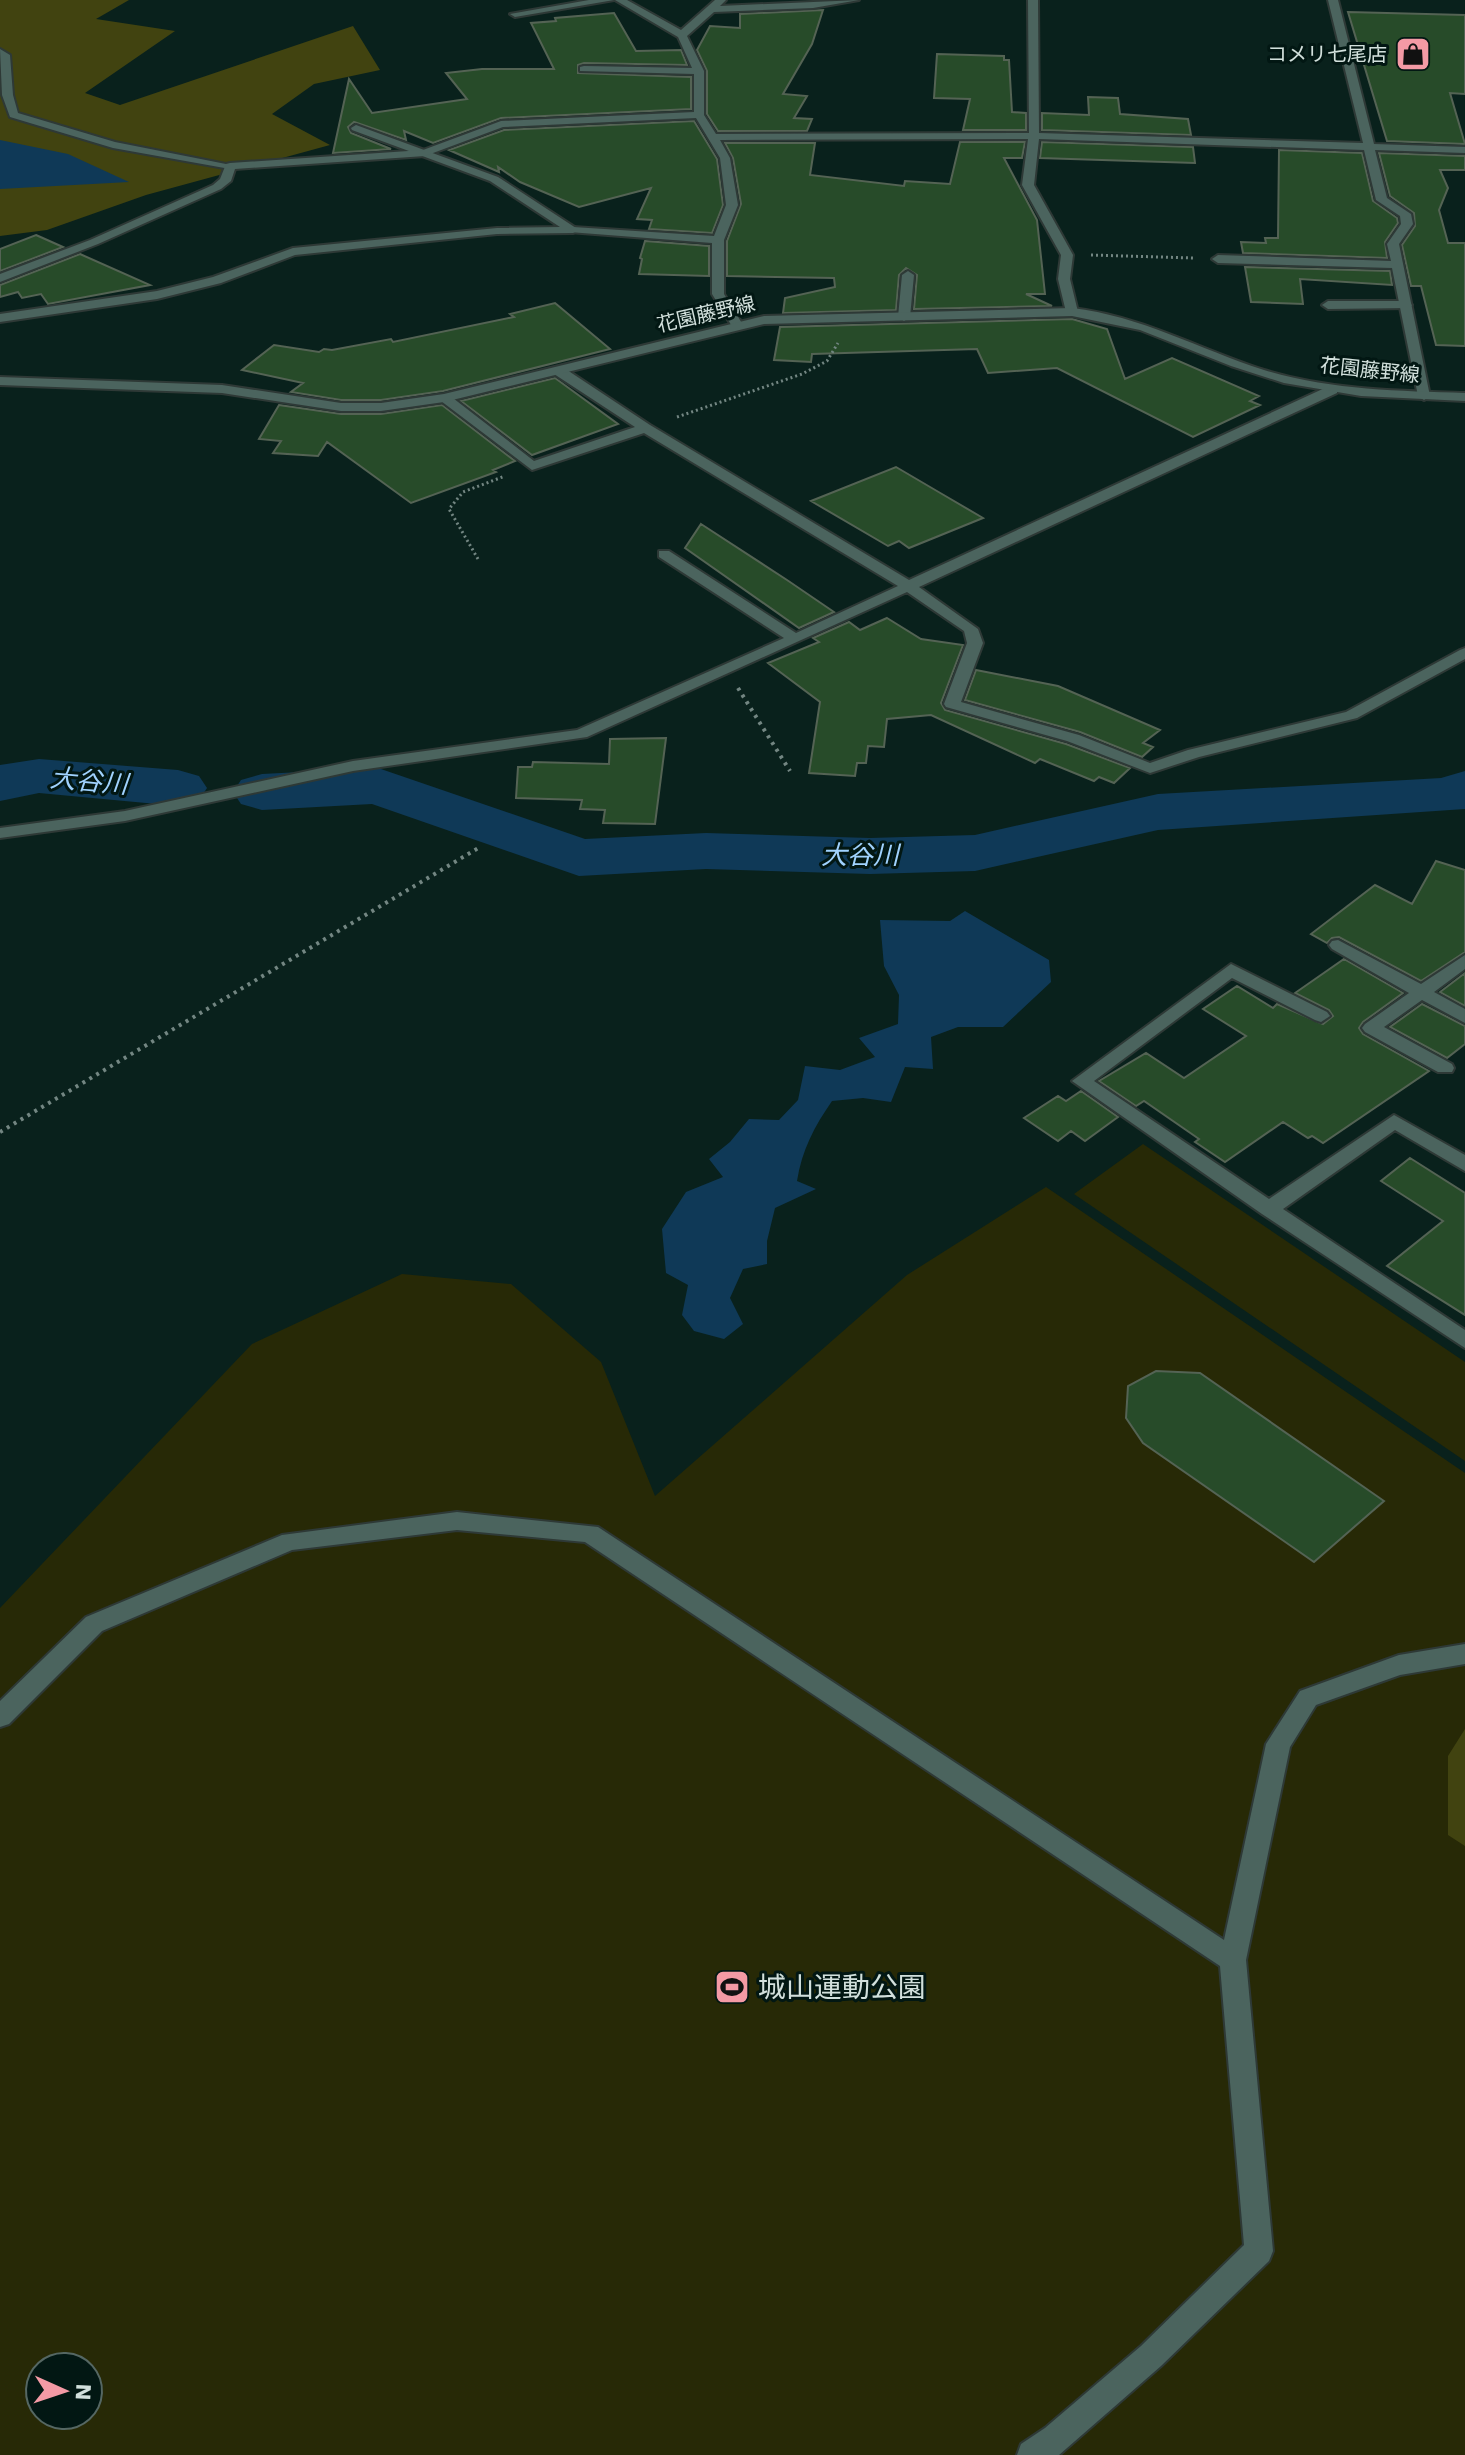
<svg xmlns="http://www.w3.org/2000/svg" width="1465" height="2455" viewBox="0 0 1465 2455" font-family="'Work Sans','Noto Sans JP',sans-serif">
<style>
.green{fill:#272906;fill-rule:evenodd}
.forest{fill:#414310}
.water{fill:#0f3957}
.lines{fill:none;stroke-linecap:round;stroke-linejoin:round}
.river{fill:#0f3957;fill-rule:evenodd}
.building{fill:#274b29;stroke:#546354;stroke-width:2}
.service-casing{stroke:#2e3936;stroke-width:4}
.minor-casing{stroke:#2e3936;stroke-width:4}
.secondary-casing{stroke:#2e3936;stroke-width:4}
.path-far1{stroke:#738682;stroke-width:3;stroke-dasharray:2 3;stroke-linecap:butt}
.path{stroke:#738682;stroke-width:4;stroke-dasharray:3 5;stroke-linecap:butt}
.service{fill:#4b645e;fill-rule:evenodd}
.minor{fill:#4b645e;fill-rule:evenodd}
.secondary{fill:#4b645e;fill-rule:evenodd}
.labels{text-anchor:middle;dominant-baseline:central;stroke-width:6;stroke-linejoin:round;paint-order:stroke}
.far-poi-label{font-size:20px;fill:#d2e0dc;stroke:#021713;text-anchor:end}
.far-street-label{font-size:20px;fill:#d2e0dc;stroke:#021713}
.water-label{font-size:26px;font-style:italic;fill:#a0d2fe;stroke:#021713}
.near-poi-label{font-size:28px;fill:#d2e0dc;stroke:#021713;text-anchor:start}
</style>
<rect width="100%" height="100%" fill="#09211c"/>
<path class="green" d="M1143 1144 1465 1362V1461L1074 1194Z
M1046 1187 1465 1473V2455H0V1608L252 1344 402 1274 511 1284 601 1362 655 1496 907 1275ZM40 2367H88V2415H40Z"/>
<path class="forest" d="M0 0H129L96 19 175 31 85 93 120 105 353 26 380 70 314 84 272 114 330 145 146 195 47 230 0 236Z
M1465 1729V1846L1448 1835V1756Z"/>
<path class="water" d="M0 140 68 154 129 182 0 189Z
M965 911 1049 960 1051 982 1003 1027H958L931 1037 933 1069 905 1067 891 1102 863 1098 832 1101C814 1127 802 1150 797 1181L816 1189 775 1208 767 1241V1264L743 1269 730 1298 743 1324 724 1339 694 1331 682 1315 688 1285 666 1273 662 1229 686 1192 723 1177 709 1159 730 1142 749 1119 779 1120 798 1100 805 1066 840 1070 875 1057 859 1038 898 1024 899 995 884 966 880 920 950 921Z"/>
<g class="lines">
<path class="river" d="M39 759 178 770 199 776 207 788 199 800 178 806 39 793 0 801V765Z
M378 768 585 839 706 833 870 838 975 835 1158 794 1441 778 1465 771V809L1158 830 975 871 870 874 706 869 579 876 372 804 262 810 241 804 233 792 241 780 262 774Z"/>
</g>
<path class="building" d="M823 10 812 44 783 94 807 96 794 118 812 119 807 131H718L707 114V71L697 50 710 26 740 28V14Z
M1348 12 1465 15V94L1450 93 1465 144 1387 141Z
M614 13 636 51 681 50 687 65 584 63 578 65V73L691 77V109L501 118 433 143 404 131 406 140 354 122 348 127 351 133 391 149 333 153 349 79 372 113 467 99 446 73 482 69H554L531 23 556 21 555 18Z
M937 54 1004 56V60H1009L1012 112 1026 113V130H963L970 99 934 98Z
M1088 97 1118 98 1120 114 1188 119 1191 135 1042 130V113L1089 115Z
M694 121 717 159 723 205 712 233 649 229 652 220 637 219 651 188 579 207 520 182 498 167 499 172 449 150 504 130Z
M960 142H1025L1022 158H1004L1037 220 1045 294H1026L1052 306 914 309 917 275 906 268 899 275 896 310 783 313 785 298 835 287 834 278 727 276V241L741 204 733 158 725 143H815L810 175 904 186 905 181 950 184Z
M1042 142 1193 147 1195 163 1040 158Z
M1279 150 1362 153 1373 201 1397 218 1398 223 1385 242 1387 258 1243 253 1241 242 1266 243 1265 238H1278Z
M1379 153 1465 156V170H1440L1448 188 1439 210 1448 243H1465V346L1436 345 1421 286H1411L1402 245 1415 226 1414 213 1390 196Z
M36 235 63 247 0 271V249Z
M645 241 709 246V276L639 274 642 259 640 258Z
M80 254 150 285 48 304 41 294 22 298 18 292 0 297V285Z
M1245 267 1390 271 1392 285 1300 279 1303 304 1251 302Z
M555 303 610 349 443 391 381 400H341L291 392 303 383 242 370 274 345 319 352 324 349 332 350 391 339 393 342 514 317 510 314Z
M1072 319 1107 329 1125 379 1172 358 1259 396 1250 401 1260 405 1193 437 1057 368 988 373 977 349 812 354 811 362 774 360 780 327Z
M555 378 618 424 532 455 461 401Z
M279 405 341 414H381L442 405 515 461 493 470 496 472 411 503 327 442 318 456 273 453 281 441 259 439Z
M896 467 942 494 983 518 909 548 899 541 888 546 811 501Z
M701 524 787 580 834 612 799 628 685 548Z
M887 618 921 639 963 645 941 703 945 710 1066 744 1130 768 1114 783 1099 777 1094 781 1040 759 1035 763 931 715 887 719 884 747 868 746 866 763H857L855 776 809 773 820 702 768 663 819 642 813 638 849 622 860 630Z
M976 670 1058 686 1160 730 1143 743 1153 747 1142 757 1080 732 965 700Z
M666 738 655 824 603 823 605 810 580 809 582 800 516 798 518 767H532L533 762 609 764 610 739Z
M1436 861 1465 870V952L1421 981 1339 937 1332 938 1327 943 1311 934 1375 885 1412 904Z
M1344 959 1403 993 1363 1022 1359 1028 1363 1034 1429 1071 1323 1143 1312 1136 1308 1138 1283 1122 1225 1162 1195 1142 1199 1139 1144 1101 1136 1106 1099 1081 1146 1053 1184 1078 1246 1036 1203 1009 1237 986 1273 1008 1277 1004 1323 1024 1333 1016 1329 1010 1295 993Z
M1465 973V1006L1440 992Z
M1422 1004 1465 1026V1044L1447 1058 1390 1027Z
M1081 1091 1118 1117 1085 1141 1071 1131 1058 1141 1024 1118 1058 1096 1066 1101Z
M1410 1158 1465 1193V1315L1387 1266 1443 1221 1381 1181Z
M1156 1371 1200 1373 1384 1501 1314 1562 1143 1443 1126 1418 1128 1386Z"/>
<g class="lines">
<g class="service-casing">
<path id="service" d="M0 49 10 55 13 95 18 113 115 142 236 166 230 169 113 148 10 117 2 95Z
M356 125 498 177 579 230 573 233 497 234 295 255 221 283 157 299 0 322V314L157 291 213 277 293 248 497 228 560 227 490 181 352 130 351 128Z
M908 271 914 275 910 317 904 321 898 317 902 275Z
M1406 301 1412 305 1410 308 1328 309 1322 305 1328 301Z
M457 1512 598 1527 1224 1940 1266 1744 1300 1691 1399 1655 1465 1644V1664L1400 1675 1316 1705 1290 1747 1246 1960 1273 2251 1269 2261 1161 2366 1059 2455H1017L1021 2444 1045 2428 1141 2346 1244 2245 1220 1966 585 1542 457 1530 292 1550 102 1631 9 1724 0 1727V1701L86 1617 282 1535Z"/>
</g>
<g class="minor-casing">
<path id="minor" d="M589 0H614L515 17 510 14Z
M615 0H627L681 30 715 0H726L720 6 859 0 813 8 714 12 687 36 704 71V115L716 134 1029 133 1028 0H1038L1039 133 1363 143 1328 0H1338L1374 144 1465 147V153L1375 150 1387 198 1411 214 1413 224 1399 244 1430 396 1424 400 1418 396 1392 268 1218 263 1212 259 1218 255 1391 261 1387 244 1401 224 1400 216 1376 200 1364 150 1039 139 1034 185 1073 255 1070 279 1078 312 1072 316 1066 312 1058 279 1061 255 1022 185 1028 139 720 140 730 158 738 205 724 240V294L743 325 737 329 733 328 712 294V243L569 232V228L573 227 714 236 726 205 720 158 696 118 503 127 425 156 235 169 231 181 221 189 98 244 0 282V274L90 240 213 185 220 179 226 164 230 163 423 150 501 121 694 112V74L580 71V67L584 66 692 68 678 37Z
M554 368H564L650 425 909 580 1327 387H1337V393L919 587 978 629 983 643 961 702 1079 735 1150 763 1188 750 1346 712 1460 650 1465 648V659L1357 718 1199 757 1150 773 1067 741 946 707 944 704 967 643 964 631 907 592 587 737 353 771 125 821 0 838V828L125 811 353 761 577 730 784 638 659 557V551H669L796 633 898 586 644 433 532 470 437 398 449 395 534 461 635 427 554 374Z
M1338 940 1421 984 1465 955V969L1434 992 1465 1009V1023L1422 1000 1384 1027 1452 1064 1454 1068 1452 1072H1438L1365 1032 1362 1028 1365 1024 1409 993 1332 949 1329 945 1332 941Z
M1231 964 1327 1012 1330 1016 1321 1022 1315 1020 1232 978 1094 1081 1269 1199 1394 1115 1465 1155V1171L1395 1130 1283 1209 1465 1330V1348L1262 1214 1072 1081Z"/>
</g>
<g class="secondary-casing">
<path id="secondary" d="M1072 308C1141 316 1199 349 1264 370 1329 390 1398 391 1465 393V401L1361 396 1284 383 1231 366 1140 330 1072 316 764 324 444 402 381 411H341L222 393 0 385V377L222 385 341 403H381L444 394 764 316Z"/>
</g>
<path class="path-far1" d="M1091 255 1193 258
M677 417 802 374 827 361 838 343
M478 559 449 509 463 492 505 476"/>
<path class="path" d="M738 688 790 771
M0 1132 480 847"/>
<use href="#service" class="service"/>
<use href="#minor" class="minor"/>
<use href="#secondary" class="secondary"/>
</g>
<defs>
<g id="shop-square" transform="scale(1.8)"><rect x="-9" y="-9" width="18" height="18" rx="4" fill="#f49aa5" stroke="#021713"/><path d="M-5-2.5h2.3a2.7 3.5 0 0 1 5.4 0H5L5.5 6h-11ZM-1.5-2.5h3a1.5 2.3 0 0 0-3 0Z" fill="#111"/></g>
<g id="stadium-square" transform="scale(1.8)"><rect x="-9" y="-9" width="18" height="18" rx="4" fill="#f49aa5" stroke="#021713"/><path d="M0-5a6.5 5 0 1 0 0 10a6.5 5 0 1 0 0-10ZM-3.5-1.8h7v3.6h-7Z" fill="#111"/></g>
</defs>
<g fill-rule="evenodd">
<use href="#shop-square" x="1413" y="54"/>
<use href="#stadium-square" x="732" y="1987"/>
</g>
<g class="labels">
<g class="far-poi-label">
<text x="1387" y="54">コメリ七尾店</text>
</g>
<g class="far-street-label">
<text transform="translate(706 314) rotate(-13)">花園藤野線</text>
<text transform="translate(1370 370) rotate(6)">花園藤野線</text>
</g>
<g class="water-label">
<text transform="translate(89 781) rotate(5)">大谷川</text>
<text x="860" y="855">大谷川</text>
</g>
<g class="near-poi-label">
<text x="758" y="1987">城山運動公園</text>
</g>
</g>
<g transform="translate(64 2391) rotate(93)"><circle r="38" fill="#021713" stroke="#556763" stroke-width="2"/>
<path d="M0-6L14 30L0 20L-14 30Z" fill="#f49aa5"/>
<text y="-12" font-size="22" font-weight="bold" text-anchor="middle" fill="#d2e0dc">N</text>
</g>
</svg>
